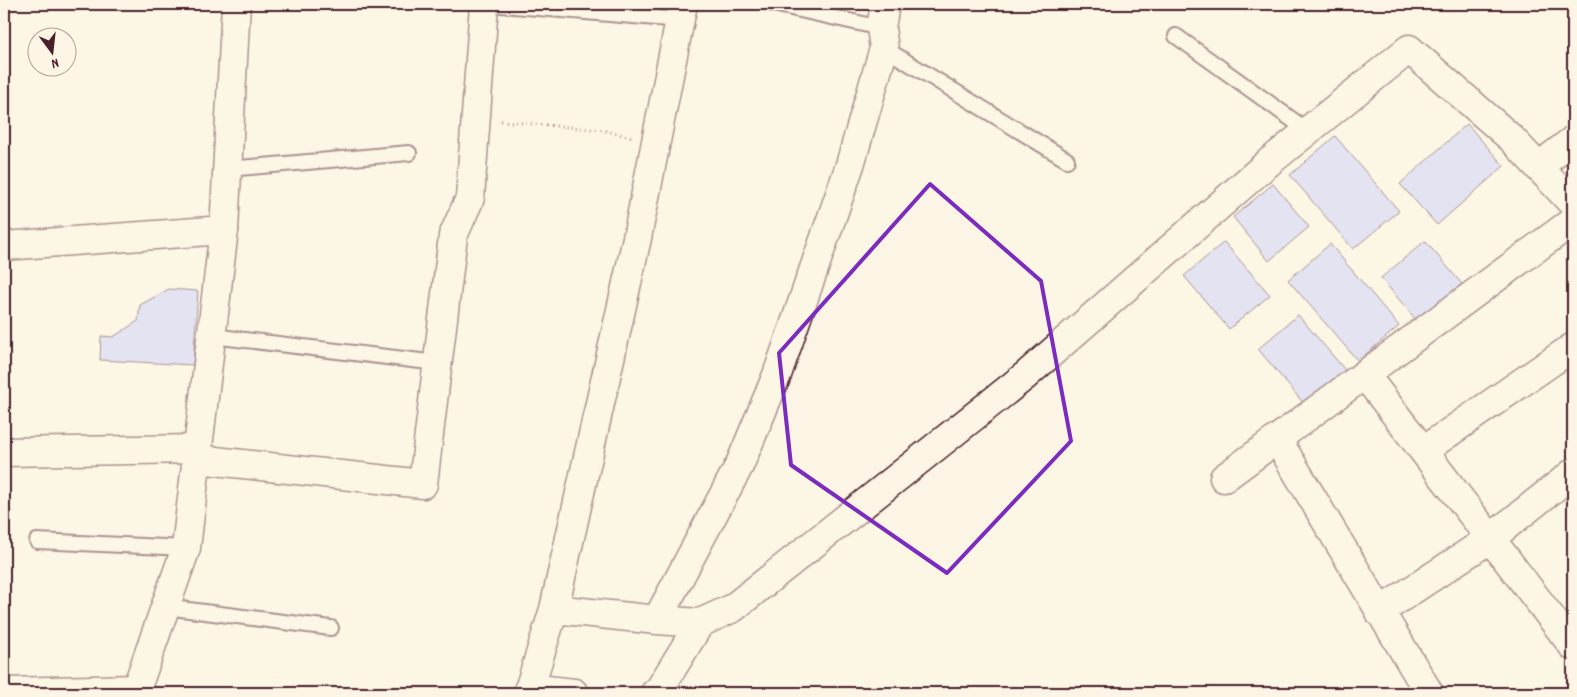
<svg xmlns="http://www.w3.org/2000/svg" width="1577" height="697" viewBox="0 0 1577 697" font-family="Dekko,sans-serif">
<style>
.building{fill:#c8cdff;stroke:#4a1f2b}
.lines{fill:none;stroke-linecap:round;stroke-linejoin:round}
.service-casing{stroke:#4a1f2b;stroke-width:18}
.minor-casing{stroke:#4a1f2b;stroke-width:31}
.secondary-casing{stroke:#4a1f2b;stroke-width:31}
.path{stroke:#4a1f2b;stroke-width:3;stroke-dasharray:1 4;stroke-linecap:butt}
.service{stroke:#fcf5e5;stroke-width:14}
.minor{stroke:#fcf5e5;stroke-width:28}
.secondary{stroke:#fcf5e5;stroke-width:28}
.marked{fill:none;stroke:#7b2cbf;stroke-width:4;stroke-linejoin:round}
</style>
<rect width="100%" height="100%" fill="#fcf5e5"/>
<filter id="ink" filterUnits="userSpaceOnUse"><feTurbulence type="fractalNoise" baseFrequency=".02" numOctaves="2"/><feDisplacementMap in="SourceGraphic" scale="10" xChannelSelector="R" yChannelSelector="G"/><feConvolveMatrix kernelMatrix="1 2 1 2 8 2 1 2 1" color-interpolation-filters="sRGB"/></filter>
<g filter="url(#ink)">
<path class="building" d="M1467 124 1504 166 1437 225 1400 184Z
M1335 136 1399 211 1353 249 1290 175Z
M1273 184 1309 227 1269 261 1233 217Z
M1425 241 1462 284 1417 321 1381 278Z
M1224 242 1270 295 1229 329 1184 276Z
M1330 244 1399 326 1358 361 1288 280Z
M169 289 198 291 193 365 100 360 101 336 113 337 138 321 140 305Z
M1298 315 1345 370 1305 405 1258 349Z"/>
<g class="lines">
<g class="service-casing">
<path id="service" d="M489 4 680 20
M773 4 881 28
M1176 36 1308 131
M884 48 1067 160
M228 169 409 153
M212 336 437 363
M37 541 186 548
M165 607 331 628"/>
</g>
<g class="minor-casing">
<path id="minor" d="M1538 167 1573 140
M4 246 224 230
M1365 375 1573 646
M1277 439 1429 693
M1424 450 1573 347
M4 452 198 449
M197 459 423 484 453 236 470 198 484 4
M1224 478 1573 221
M554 609 657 620 700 623 733 608 1025 376 1268 163 1409 49 1512 139 1573 204
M1379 612 1491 538 1573 473
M657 620 740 464 777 375 850 165 884 48 881 28 885 4
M529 688 574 693
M4 692 137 689
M528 693 554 609 637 238 683 4
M655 693 659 690 700 623"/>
</g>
<g class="secondary-casing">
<path id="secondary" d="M135 693 186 548 224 230 236 4"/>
</g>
<path class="path" d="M501 121 601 130 632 137"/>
<use href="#service" class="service"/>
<use href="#minor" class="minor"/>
<use href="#secondary" class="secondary"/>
</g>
</g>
<path d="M0 0H1577V697H0ZM930 184 1041 281 1071 441 947 573 791 465 779 353Z" fill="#fcf5e5" fill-opacity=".55" fill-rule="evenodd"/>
<path class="marked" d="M930 184 1041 281 1071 441 947 573 791 465 779 353Z"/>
<rect width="1577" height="697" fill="none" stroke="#fcf5e5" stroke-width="20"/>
<rect x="10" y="10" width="1557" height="677" fill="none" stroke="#4a1f2b" stroke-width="2" filter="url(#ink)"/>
<g transform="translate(52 52) rotate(165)"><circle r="24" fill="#fcf5e5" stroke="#b59f9b"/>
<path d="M0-4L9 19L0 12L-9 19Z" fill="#4a1f2b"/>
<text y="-8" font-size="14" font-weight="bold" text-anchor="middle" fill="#4a1f2b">N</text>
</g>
</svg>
